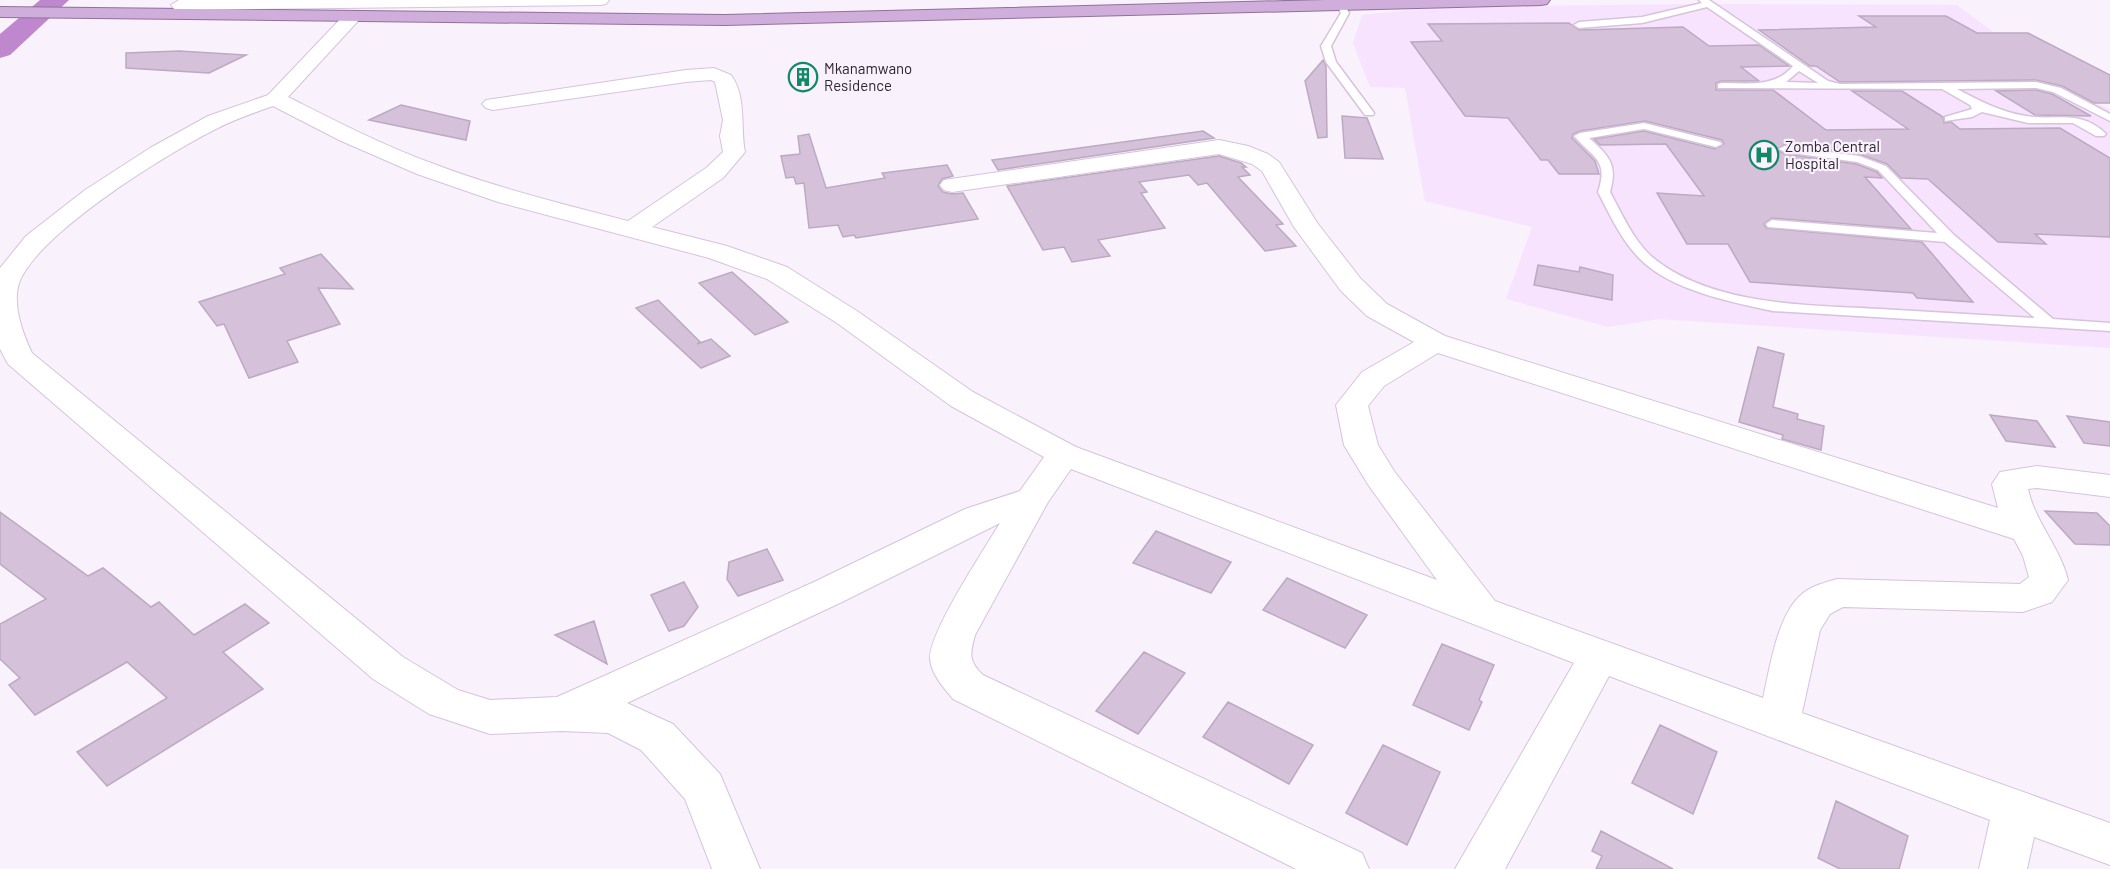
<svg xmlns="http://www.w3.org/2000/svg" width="2110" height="869" viewBox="0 0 2110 869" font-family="Barlow,sans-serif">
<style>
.built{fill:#f7e3fd}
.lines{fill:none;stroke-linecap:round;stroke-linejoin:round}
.river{fill:#be87ce;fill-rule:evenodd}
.building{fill:#d5c1da;stroke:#bca9c2;stroke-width:1.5}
.service-casing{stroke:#d7c3dc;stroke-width:3}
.minor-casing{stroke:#d7c3dc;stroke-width:2}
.trunk-casing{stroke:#907199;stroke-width:2}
.service{fill:#fff;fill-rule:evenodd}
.minor{fill:#fff;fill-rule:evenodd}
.trunk{fill:#d0aedb;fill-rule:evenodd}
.labels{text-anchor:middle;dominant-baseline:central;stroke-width:4.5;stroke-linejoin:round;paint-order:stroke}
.far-poi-label{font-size:15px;fill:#2e2630;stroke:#f9f1fc;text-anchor:start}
</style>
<rect width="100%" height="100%" fill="#f9f1fc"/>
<path class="built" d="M1708 4 1957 5 1996 34 2047 77 2110 110V348L1659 319 1608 327 1506 299 1532 227 1425 201 1405 88 1370 87 1353 43 1362 15 1440 7Z"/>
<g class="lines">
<path class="river" d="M40 0H69L10 55 0 58V34Z"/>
</g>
<path class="building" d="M1859 16H1946L1977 33H2028L2110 75V103H2094L2062 86 2036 80 1840 82 1816 66H1810L1759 30 1876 27Z
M1569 23 1579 30 1683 27 1709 46 1759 45 1789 66 1741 67 1759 81H1721L1716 83V90H1773L1826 130 1908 129 1852 91H1902L1943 117 1944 123 1951 122 1960 129 2060 128 2110 158V237L2035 234 2046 244 1998 242 1928 179 1901 178 1887 164 1859 154 1785 144 1777 150 1785 154 1856 164 1877 172 1882 178 1865 177 1911 229 1772 218 1764 224 1766 228 1922 242 1973 302 1917 298 1913 293 1750 282 1728 244H1687L1657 193 1704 196 1666 144 1600 145 1594 139 1644 131 1715 149 1724 144 1722 140 1645 121 1580 131 1573 134 1572 138 1595 161 1599 174H1559L1548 160H1541L1508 118 1465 116 1411 42 1442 41 1428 24Z
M179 51 246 55 209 73 126 68V53Z
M1323 60 1326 66 1327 137 1318 138 1305 81Z
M2036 90 2052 94 2091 116 2035 115 1996 91Z
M401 105 470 121 466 140 369 120Z
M1342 116 1367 118 1383 159 1345 158Z
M1203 131 1214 138 998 170 992 160Z
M809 134 826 188 885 178 882 173 947 165 953 176 942 179 938 186 943 192 952 194 963 193 978 219 856 238 854 235 843 237 838 225 809 228 804 183 796 184 794 177 786 178 781 156 800 154 798 136Z
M1219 156 1241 163 1246 167H1242L1250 175 1238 177 1283 224 1276 225 1296 246 1265 251 1207 183 1198 185 1189 175 1139 182 1147 192 1141 193 1165 228 1098 240 1110 256 1072 262 1064 247 1043 250 1007 186Z
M321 254 353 289 318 288 340 324 287 341 298 362 249 378 224 324 217 326 199 302 285 274 280 268Z
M1538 265 1579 272 1580 267 1613 275 1612 300 1534 285Z
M732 272 788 322 755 335 699 283Z
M658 300 700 342 697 344 711 339 730 356 701 368 636 308Z
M1758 347 1784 354 1773 407 1798 414 1797 419 1824 426 1821 450 1782 439 1783 435 1739 422Z
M1990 415 2037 421 2055 447 2006 441Z
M2067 416 2110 422V446L2084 443Z
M2045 511 2097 513 2110 526V545L2075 544Z
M0 512 88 576 103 568 151 607 159 602 194 635 245 604 269 623 223 652 263 689 107 786 77 752 167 698 127 662 35 715 9 685 20 678 0 659V624L46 599 0 564Z
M1156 531 1231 562 1211 593 1133 563Z
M767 549 783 580 738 596 727 579 729 562Z
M1287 578 1367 615 1345 648 1263 610Z
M684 582 698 607 684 626 669 631 651 595Z
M594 621 607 664 555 635Z
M1442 644 1494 665 1479 700 1482 702 1469 730 1413 705Z
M1144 652 1185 673 1138 734 1096 711Z
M1228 702 1313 745 1289 784 1203 737Z
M1660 725 1717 752 1693 814 1632 783Z
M1383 745 1440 772 1407 845 1346 813Z
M1836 801 1908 836 1899 869H1840L1818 858Z
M1601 831 1673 869H1596L1602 856 1592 851Z"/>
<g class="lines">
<g class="service-casing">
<path id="service" d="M1699 0H1709L1828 81 1840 84 2036 82 2061 88 2110 114V121L2053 92 2036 88 1957 89C1980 101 2000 112 2026 116 2056 121 2081 109 2106 134L2104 136H2096L2073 123H2028L1982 112 1972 117 1945 121V117L1972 109 1970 105 1942 89 1718 88V84L1722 83C1747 83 1775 88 1793 66L1707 7 1642 23 1579 28 1574 25 1579 22 1642 17 1702 3ZM1799 71 1818 83 1786 82Z
M1340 1 1343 2 1349 13 1331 46 1336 62 1374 113 1373 115H1365L1326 62 1321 46 1341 13 1336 4Z
M1644 123 1720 142 1722 144 1716 147 1644 129 1589 138C1609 156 1618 164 1610 192 1622 214 1633 240 1652 257 1711 306 1808 305 1880 309 1931 312 1983 315 2035 318L1945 242 1768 227 1766 224 1772 220 1937 233 1878 170 1857 162 1785 152 1779 149 1785 146 1859 156 1886 166 1954 235 2053 319 2110 323V331L1773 311C1731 302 1670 290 1640 259 1621 240 1610 215 1598 192 1609 159 1593 158 1574 136L1580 133Z"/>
</g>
<g class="minor-casing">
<path id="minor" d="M179 0H609L606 4 600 5 180 10 174 9 171 5Z
M352 12 358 13 361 17 358 21 288 97C336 121 384 146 434 164 497 188 563 204 628 221L706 168 723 152 720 136 723 120 715 82 711 80 686 82 493 110 486 108 482 104 486 100 686 70 714 68 731 75C747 97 740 127 745 152L723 178 652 227 727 246 787 267 857 311 973 392 1076 447 1437 580 1369 486 1344 445 1336 405 1362 372 1414 342 1367 316 1341 291 1294 227 1262 171 1252 164 1219 154 952 192 944 190 940 185 944 180 1219 140 1248 146 1268 154 1279 162 1318 224 1361 279 1387 304 1445 336 1998 508 1992 484 2000 472 2037 466 2110 475V497L2037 488 2028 489C2035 522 2060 547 2068 580L2052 602 2023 612 1843 607 1830 614 1820 630 1802 713 2110 823V865L2034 837 2027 869H1979L1990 820 1609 676 1505 869H1455L1574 663 1071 469 1048 502 975 635C970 654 968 661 983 675L1362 853 1369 869H1296L953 699C944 688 931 674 930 659 929 632 984 550 1000 523L842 602 627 703 673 724 720 774 760 869H712L685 799 641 750 608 733 562 731 490 734 429 714 373 679 8 364 0 349V268L26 236 85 190 150 148 208 116 268 95 346 13ZM273 106 339 140 417 174 498 202 709 258 767 279 837 323 951 406 1044 457 1020 491 965 509 814 582 557 697 490 700 458 690 403 657 32 353C23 334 12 305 19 283 37 234 166 154 214 130 233 120 253 113 273 106ZM1438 353 2014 539 2023 556 2029 577 2020 584 1837 579C1826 582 1811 586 1802 594 1777 615 1770 668 1763 698L1495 601 1394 471 1378 445 1368 406 1384 386Z"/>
</g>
<g class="trunk-casing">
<path id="trunk" d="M1326 0H1550L1547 4 1541 5 725 25 0 17V7L725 15Z"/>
</g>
<use href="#service" class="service"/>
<use href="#minor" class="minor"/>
<use href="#trunk" class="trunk"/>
</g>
<defs>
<g id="building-ring" transform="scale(1.5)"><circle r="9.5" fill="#f9f1fc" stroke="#138869" stroke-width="1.5"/><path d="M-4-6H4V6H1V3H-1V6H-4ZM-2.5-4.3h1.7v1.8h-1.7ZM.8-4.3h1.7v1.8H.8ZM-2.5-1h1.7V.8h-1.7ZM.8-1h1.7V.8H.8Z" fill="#138869"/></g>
<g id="hospital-ring" transform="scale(1.5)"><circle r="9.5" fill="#f9f1fc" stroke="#138869" stroke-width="1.5"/><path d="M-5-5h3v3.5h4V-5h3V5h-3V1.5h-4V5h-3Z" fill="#138869"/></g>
</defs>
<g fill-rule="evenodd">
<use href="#building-ring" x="803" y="77"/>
<use href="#hospital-ring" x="1764" y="155"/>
</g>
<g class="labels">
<g class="far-poi-label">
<text x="824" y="68">Mkanamwano<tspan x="824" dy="17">Residence</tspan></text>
<text x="1785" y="146">Zomba Central<tspan x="1785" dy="17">Hospital</tspan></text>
</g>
</g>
</svg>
